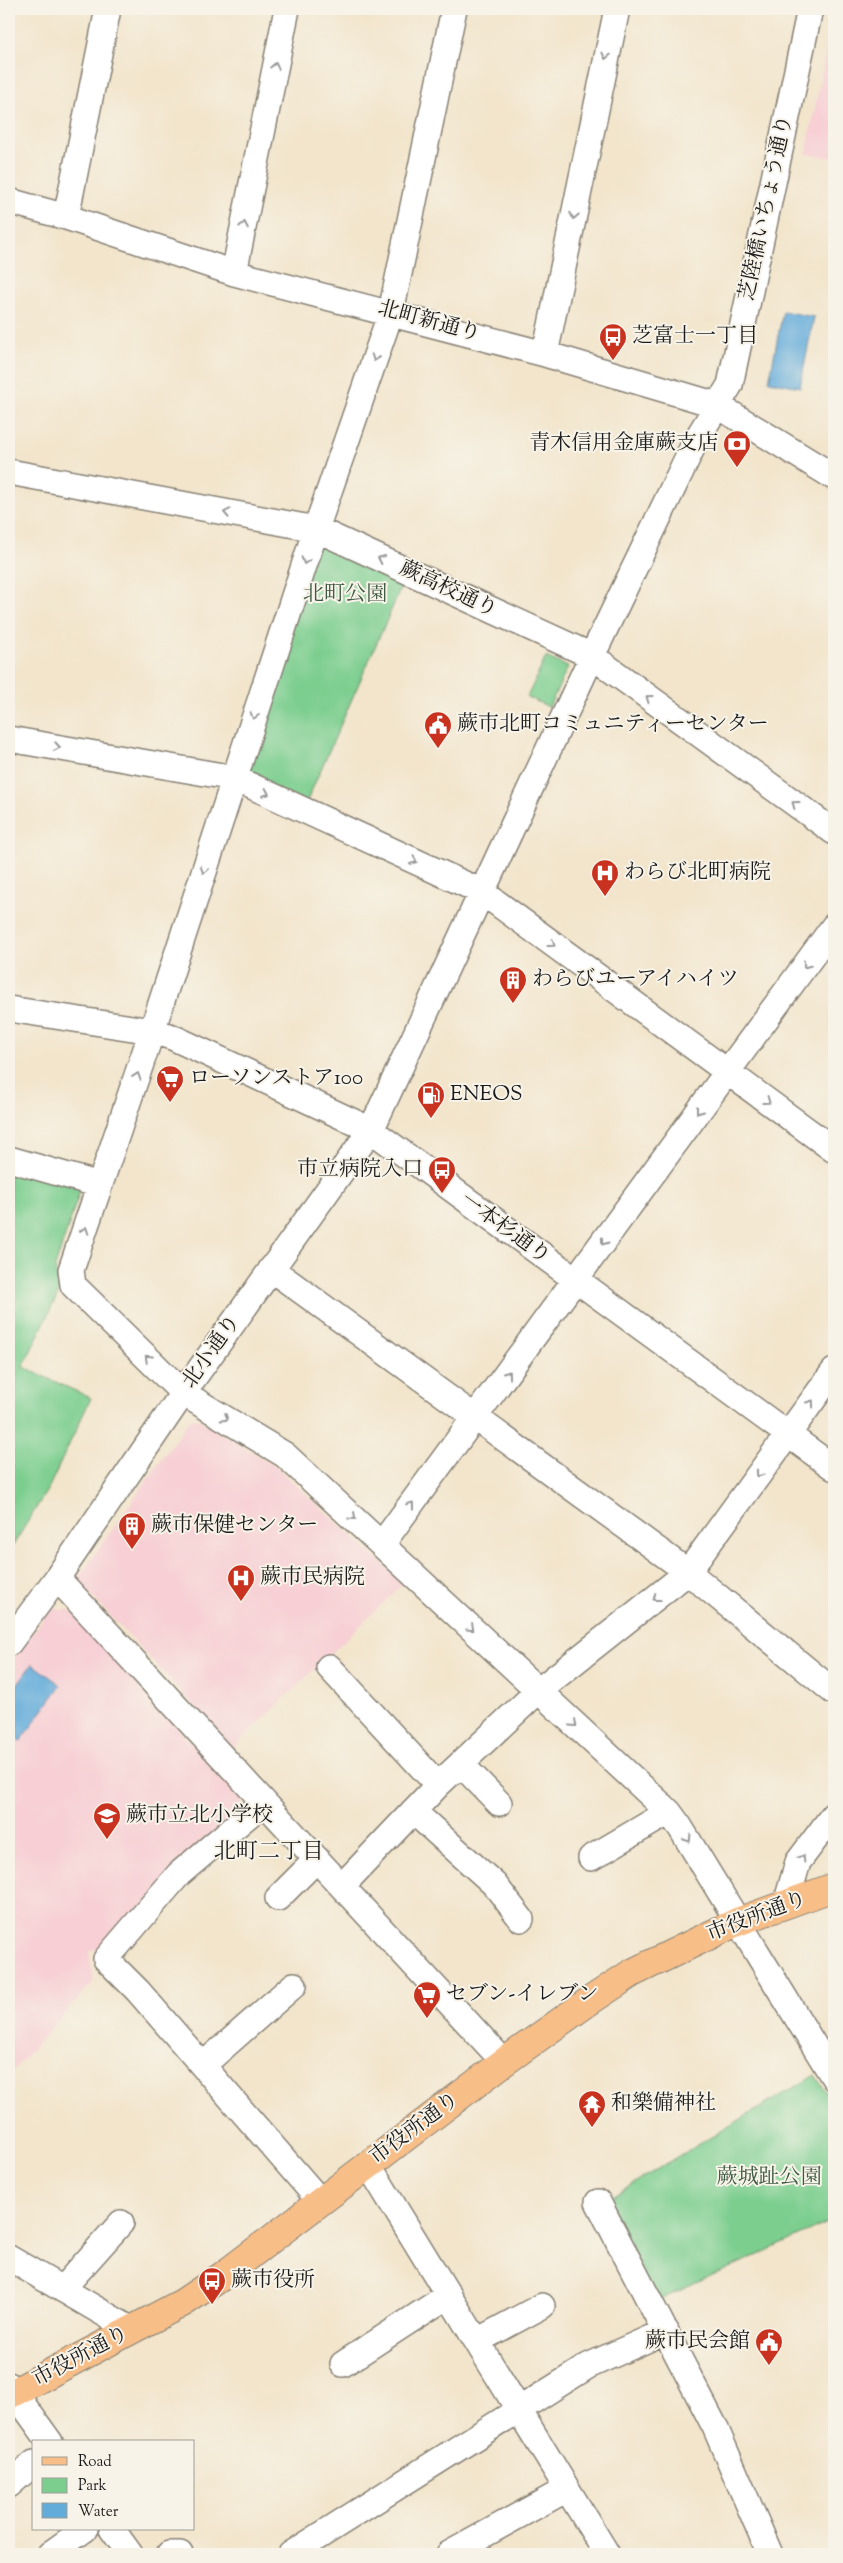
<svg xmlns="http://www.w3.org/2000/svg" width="843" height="2563" viewBox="0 0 843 2563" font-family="'Sorts Mill Goudy','Noto Serif JP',serif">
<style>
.built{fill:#f7cfd4}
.green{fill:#7cce8f;stroke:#4c7556}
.water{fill:#63acda;stroke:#40647b}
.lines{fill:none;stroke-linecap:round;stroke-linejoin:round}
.minor-casing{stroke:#878074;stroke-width:28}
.major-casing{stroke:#878074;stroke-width:30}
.minor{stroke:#fff;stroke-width:25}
.major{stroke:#f7be88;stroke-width:28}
.oneway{stroke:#999}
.labels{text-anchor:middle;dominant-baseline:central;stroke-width:4;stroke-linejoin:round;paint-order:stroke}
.street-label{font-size:21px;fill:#1c1c1c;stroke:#f7f3e8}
.poi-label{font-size:21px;fill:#1c1c1c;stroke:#f7f3e8;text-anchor:start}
.park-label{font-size:21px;fill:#3e5a44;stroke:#f7f3e8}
.neighbourhood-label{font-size:22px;fill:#1c1c1c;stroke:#f7f3e8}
</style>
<rect width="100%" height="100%" fill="#f7f3e8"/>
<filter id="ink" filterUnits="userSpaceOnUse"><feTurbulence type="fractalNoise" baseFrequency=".02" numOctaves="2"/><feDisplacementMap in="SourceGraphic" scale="10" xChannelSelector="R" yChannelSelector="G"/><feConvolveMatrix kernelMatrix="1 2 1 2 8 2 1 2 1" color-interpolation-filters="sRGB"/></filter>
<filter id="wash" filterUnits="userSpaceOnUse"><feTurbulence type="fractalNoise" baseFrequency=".0096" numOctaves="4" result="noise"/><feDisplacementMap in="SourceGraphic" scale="20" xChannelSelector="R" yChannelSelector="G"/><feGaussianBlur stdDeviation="1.12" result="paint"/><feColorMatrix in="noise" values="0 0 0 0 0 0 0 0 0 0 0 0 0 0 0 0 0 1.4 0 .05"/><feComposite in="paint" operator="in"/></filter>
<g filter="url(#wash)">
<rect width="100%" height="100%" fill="#f2e5cc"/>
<path class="built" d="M834 9V158L806 154Z
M197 1418 276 1467 404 1583 233 1748 77 1580 189 1420Z
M50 1609 70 1610 242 1798V1810L97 1949 89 1951 94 1981 9 2075V1665Z"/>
<path class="green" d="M316 529 408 572 303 810 234 778Z
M546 657 568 667 549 707 527 697Z
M9 1166 81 1187 55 1267 59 1292 23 1367 91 1398 49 1487 9 1552Z
M815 2075 834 2104V2220L655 2302 604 2201Z"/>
<path class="water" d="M783 311 814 317 800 387 769 381Z
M32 1664 61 1685 20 1742 9 1734V1696Z"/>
</g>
<g filter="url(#ink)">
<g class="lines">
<g class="minor-casing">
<path id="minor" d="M454 9 391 312 316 529 152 1031 71 1270 73 1285 183 1393 285 1455 669 1812 680 1827 834 2078
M9 201 66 217 234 273 545 354 717 405 834 477
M66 217 108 9
M234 273 287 9
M545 354 617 9
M9 472 316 529 592 656 834 832
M9 739 234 778 482 892 834 1150
M9 1009 152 1031 172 1037 371 1130 834 1468
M9 1159 100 1185
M271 1269 688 1572 834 1692
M382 1544 834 926
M57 1578 504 2062
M9 1643 57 1578 183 1393 371 1130 592 656 696 440 730 385 810 9
M329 1667 438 1785
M461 1764 499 1803
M264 1802 179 1874 106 1959 138 1991 320 2201
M413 1811 495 1885 521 1919
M591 1858 669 1812
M342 1886 438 1785 538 1691 688 1572 834 1371
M278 1898 317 1859
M786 1904 798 1862 834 1814
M203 2065 294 1985
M368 2164 607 2554
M598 2202 715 2427 770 2554
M9 2258 132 2330
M62 2289 121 2223
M477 2341 542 2306
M343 2364 449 2295
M9 2385 50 2442
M9 2485 34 2463
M112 2529 130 2554
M50 2554 85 2529
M169 2554H180
M291 2554 588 2366 666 2331
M449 2554 567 2489"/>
</g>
<g class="major-casing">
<path id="major" d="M9 2395 184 2302 224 2275 504 2062 588 2002 632 1973 737 1922 834 1887"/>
</g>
<use href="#minor" class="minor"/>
<use href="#major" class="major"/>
</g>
<defs><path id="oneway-chevron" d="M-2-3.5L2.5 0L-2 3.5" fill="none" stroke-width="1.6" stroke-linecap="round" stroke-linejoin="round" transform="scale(1.25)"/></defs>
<g class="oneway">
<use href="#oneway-chevron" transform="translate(606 56) rotate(102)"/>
<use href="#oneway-chevron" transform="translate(275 66) rotate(-79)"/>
<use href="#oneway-chevron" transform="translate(574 216) rotate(101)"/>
<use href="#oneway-chevron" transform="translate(244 225) rotate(-79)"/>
<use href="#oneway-chevron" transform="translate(375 358) rotate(109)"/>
<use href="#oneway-chevron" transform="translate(227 513) rotate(-169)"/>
<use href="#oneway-chevron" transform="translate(381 559) rotate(-155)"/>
<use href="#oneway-chevron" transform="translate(305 561) rotate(108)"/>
<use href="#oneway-chevron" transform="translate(649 698) rotate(-144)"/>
<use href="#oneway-chevron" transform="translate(254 716) rotate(108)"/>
<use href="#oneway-chevron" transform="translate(57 747) rotate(10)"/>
<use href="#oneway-chevron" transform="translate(266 793) rotate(25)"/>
<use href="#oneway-chevron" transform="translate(795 804) rotate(-144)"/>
<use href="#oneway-chevron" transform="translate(414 861) rotate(25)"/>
<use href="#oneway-chevron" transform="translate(204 870) rotate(108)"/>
<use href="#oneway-chevron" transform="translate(552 944) rotate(36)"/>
<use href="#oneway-chevron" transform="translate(806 965) rotate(126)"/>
<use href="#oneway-chevron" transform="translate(137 1076) rotate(-71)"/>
<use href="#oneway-chevron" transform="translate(767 1101) rotate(36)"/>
<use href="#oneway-chevron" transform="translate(699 1111) rotate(126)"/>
<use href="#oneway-chevron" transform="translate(85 1230) rotate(-71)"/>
<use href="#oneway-chevron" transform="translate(604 1242) rotate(126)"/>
<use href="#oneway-chevron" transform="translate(148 1358) rotate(-136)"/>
<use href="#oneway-chevron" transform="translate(508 1374) rotate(-54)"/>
<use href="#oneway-chevron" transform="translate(811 1403) rotate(-54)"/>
<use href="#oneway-chevron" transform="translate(225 1418) rotate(32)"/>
<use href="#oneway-chevron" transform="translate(759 1474) rotate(126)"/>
<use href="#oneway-chevron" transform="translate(411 1505) rotate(-53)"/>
<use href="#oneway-chevron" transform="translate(353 1517) rotate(42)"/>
<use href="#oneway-chevron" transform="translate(656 1598) rotate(142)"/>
<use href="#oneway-chevron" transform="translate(471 1628) rotate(43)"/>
<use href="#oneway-chevron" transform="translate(574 1724) rotate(42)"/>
<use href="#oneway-chevron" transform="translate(688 1839) rotate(58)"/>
<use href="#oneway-chevron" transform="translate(802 1858) rotate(-57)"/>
</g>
</g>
<defs>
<g id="bus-pin" transform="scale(1.4375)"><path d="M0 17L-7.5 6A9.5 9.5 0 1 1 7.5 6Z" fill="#c8321e" stroke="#f7f3e8"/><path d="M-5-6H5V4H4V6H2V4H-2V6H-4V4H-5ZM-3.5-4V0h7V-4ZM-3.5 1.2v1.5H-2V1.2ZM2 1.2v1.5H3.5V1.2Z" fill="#fff"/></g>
<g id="bank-pin" transform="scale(1.4375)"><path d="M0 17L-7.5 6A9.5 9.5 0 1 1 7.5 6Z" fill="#c8321e" stroke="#f7f3e8"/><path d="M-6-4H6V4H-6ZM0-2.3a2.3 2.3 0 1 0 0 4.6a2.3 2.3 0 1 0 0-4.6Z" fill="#fff"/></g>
<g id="civic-pin" transform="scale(1.4375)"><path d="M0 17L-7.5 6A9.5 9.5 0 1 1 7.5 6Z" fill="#c8321e" stroke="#f7f3e8"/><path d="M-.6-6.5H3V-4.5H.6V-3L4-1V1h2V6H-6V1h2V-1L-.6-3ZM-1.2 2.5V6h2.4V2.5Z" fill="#fff"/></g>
<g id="hospital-pin" transform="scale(1.4375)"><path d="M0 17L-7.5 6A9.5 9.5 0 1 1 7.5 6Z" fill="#c8321e" stroke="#f7f3e8"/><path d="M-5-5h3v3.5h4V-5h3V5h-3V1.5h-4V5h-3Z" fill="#fff"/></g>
<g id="building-pin" transform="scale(1.4375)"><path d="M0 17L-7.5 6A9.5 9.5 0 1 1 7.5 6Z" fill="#c8321e" stroke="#f7f3e8"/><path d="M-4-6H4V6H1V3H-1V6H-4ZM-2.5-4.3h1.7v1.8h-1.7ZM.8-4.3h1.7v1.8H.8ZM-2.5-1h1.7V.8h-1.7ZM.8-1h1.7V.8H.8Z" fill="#fff"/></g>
<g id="supermarket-pin" transform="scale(1.4375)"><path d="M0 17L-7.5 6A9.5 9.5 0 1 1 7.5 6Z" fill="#c8321e" stroke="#f7f3e8"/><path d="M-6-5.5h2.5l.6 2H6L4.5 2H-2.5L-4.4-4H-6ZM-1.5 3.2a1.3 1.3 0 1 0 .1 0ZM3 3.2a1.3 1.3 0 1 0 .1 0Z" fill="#fff"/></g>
<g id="fuel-pin" transform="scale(1.4375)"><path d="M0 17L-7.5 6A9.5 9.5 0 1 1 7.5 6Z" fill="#c8321e" stroke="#f7f3e8"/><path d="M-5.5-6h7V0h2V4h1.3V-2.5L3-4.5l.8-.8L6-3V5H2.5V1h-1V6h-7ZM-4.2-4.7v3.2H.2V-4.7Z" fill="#fff"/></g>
<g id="school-pin" transform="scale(1.4375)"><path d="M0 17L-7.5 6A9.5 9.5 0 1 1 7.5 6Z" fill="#c8321e" stroke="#f7f3e8"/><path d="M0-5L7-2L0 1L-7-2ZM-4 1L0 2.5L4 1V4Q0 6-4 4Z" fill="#fff"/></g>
<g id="temple-pin" transform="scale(1.4375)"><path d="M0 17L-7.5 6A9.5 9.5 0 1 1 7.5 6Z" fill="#c8321e" stroke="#f7f3e8"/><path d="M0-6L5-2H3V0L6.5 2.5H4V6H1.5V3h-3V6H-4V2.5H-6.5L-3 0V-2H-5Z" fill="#fff"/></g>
</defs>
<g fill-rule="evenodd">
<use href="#bus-pin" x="613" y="337"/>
<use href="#bank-pin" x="737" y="444"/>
<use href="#civic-pin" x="438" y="725"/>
<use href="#hospital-pin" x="605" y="873"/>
<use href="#building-pin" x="513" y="980"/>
<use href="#supermarket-pin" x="170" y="1079"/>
<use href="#fuel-pin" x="431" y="1095"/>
<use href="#bus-pin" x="442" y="1170"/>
<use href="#building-pin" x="132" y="1526"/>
<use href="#hospital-pin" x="241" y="1578"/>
<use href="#school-pin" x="107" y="1816"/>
<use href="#supermarket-pin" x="427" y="1995"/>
<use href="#temple-pin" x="592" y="2104"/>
<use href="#bus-pin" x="212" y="2281"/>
<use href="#civic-pin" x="769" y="2342"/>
</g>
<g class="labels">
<g class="street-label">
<text transform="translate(767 208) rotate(-78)">芝陸橋いちょう通り</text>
<text transform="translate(429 322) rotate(15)">北町新通り</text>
<text transform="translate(448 590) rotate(25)">蕨高校通り</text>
<text transform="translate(505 1229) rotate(36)">一本杉通り</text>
<text transform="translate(212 1352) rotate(-55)">北小通り</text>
<text transform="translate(757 1917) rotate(-21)">市役所通り</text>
<text transform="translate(415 2129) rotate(-37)">市役所通り</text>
<text transform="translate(81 2357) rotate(-28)">市役所通り</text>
</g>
<g class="poi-label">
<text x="632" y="337">芝富士一丁目</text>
<text x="718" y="444" text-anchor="end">青木信用金庫蕨支店</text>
<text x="457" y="725">蕨市北町コミュニティーセンター</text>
<text x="624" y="873">わらび北町病院</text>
<text x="532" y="980">わらびユーアイハイツ</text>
<text x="189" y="1079">ローソンストア100</text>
<text x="450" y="1095">ENEOS</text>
<text x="423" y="1170" text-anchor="end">市立病院入口</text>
<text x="151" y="1526">蕨市保健センター</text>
<text x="260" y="1578">蕨市民病院</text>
<text x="126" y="1816">蕨市立北小学校</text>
<text x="446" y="1995">セブン-イレブン</text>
<text x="611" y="2104">和樂備神社</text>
<text x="231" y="2281">蕨市役所</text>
<text x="750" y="2342" text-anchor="end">蕨市民会館</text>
</g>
<g class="park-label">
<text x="345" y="595">北町公園</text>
<text x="769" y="2178">蕨城趾公園</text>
</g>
<g class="neighbourhood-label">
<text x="269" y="1853">北町二丁目</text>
</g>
</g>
<rect width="843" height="2563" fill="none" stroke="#f7f3e8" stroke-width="30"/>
<rect x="32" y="2440" width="162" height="90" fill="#f7f3e8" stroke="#9f9d96"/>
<rect x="42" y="2457" width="25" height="8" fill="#f7be88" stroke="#9f9d96"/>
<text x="78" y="2466" font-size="15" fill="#1c1c1c">Road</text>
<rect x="42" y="2478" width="25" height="15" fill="#7cce8f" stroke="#9f9d96"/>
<text x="78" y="2490" font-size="15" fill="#1c1c1c">Park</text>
<rect x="42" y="2503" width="25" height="15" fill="#63acda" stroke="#9f9d96"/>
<text x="78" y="2516" font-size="15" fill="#1c1c1c">Water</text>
</svg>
